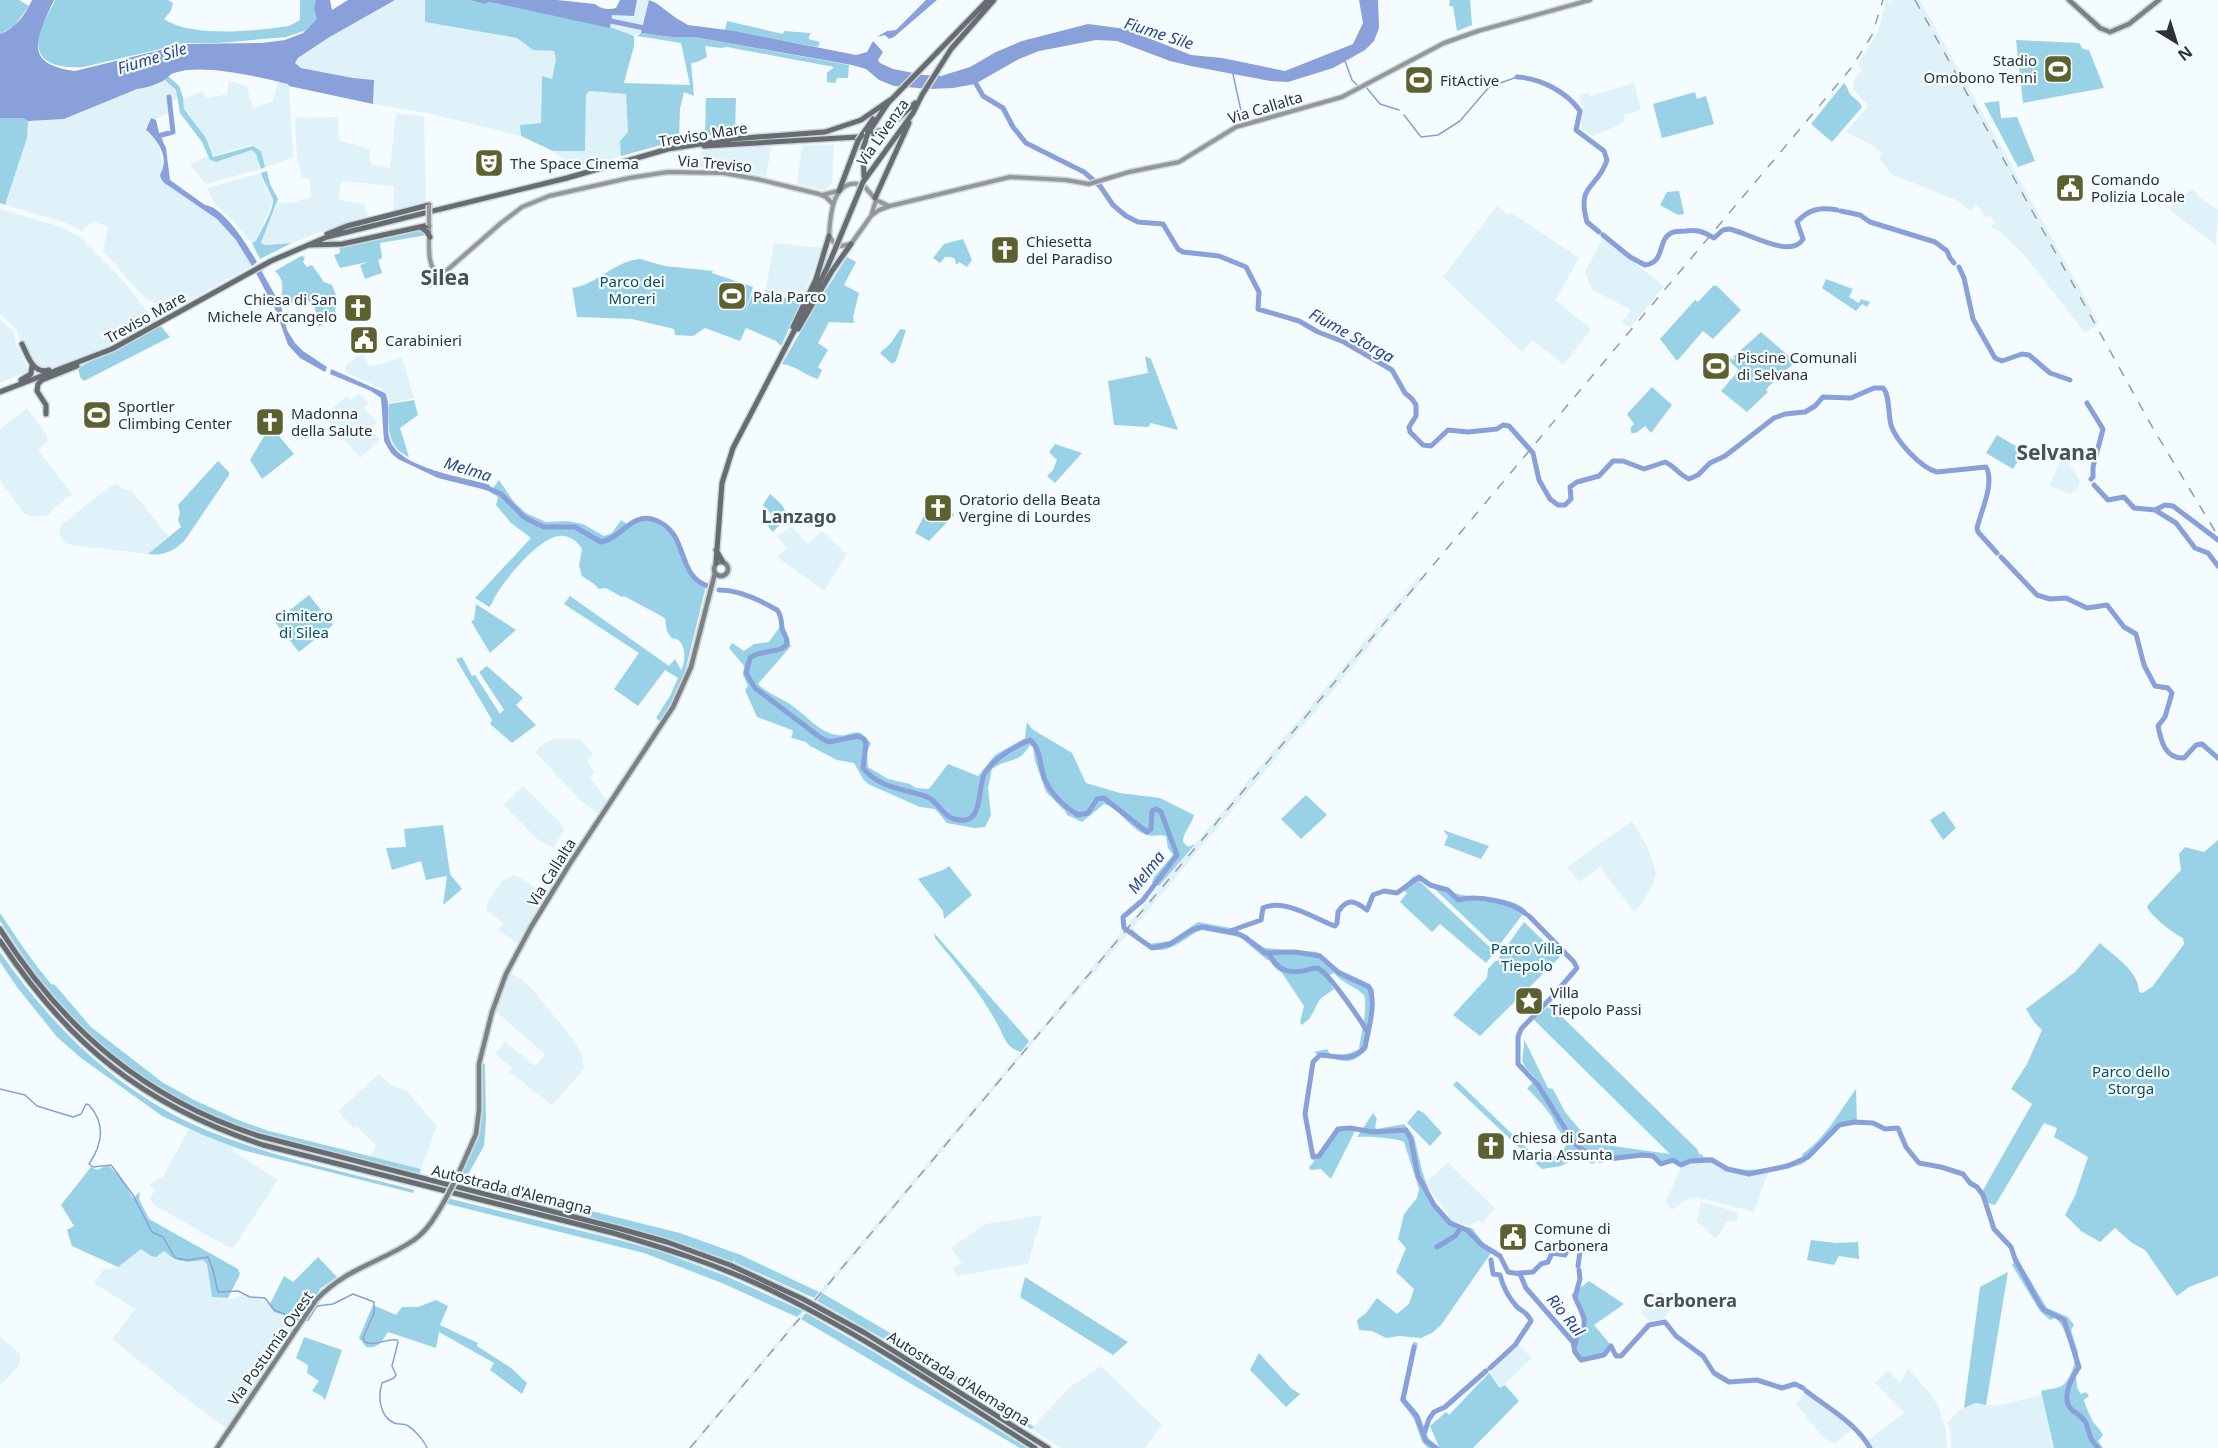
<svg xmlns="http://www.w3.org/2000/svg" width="2218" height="1448" viewBox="0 0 2218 1448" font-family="'Noto Sans',sans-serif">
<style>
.built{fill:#e0f2f9}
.green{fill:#99d2e7}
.water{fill:#89a0da}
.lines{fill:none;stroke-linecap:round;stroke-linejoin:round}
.stream{stroke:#89a0da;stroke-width:1.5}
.river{stroke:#89a0da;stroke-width:5}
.secondary-casing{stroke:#d0d8da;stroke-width:7}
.primary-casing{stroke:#d0d8da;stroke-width:8}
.highway-casing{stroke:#d0d8da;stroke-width:8}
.secondary{stroke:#93979b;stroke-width:4}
.primary{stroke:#7b8085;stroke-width:4.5}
.highway{stroke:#666c71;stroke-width:5}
.rail{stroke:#969c9e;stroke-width:1.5;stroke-dasharray:10 10;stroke-linecap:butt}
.secondary-bridge-casing{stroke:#d0d8da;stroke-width:7;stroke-linecap:butt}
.primary-bridge-casing{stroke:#d0d8da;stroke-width:8;stroke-linecap:butt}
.highway-bridge-casing{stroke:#d0d8da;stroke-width:8;stroke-linecap:butt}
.secondary-bridge{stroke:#93979b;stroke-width:4}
.primary-bridge{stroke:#7b8085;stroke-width:4.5}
.highway-bridge{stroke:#666c71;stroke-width:5}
.labels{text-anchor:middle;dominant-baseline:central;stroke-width:4.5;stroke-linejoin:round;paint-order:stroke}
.poi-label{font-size:15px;fill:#2e3233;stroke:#f4fcff;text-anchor:start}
.street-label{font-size:15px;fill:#2e3233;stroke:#f4fcff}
.park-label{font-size:15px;fill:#095064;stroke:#f4fcff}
.water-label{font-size:16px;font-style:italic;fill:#2e458a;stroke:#f4fcff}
.quarter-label{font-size:18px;font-weight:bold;fill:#495154;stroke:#f4fcff}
.district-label{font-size:21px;font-weight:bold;fill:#495154;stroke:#f4fcff}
</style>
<rect width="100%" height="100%" fill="#f4fcff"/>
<path class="built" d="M395 0H425L426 22 517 38 533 50 554 51 556 59 552 80 542 76 541 124 521 125V136L427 113 373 104 374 80 353 78 301 68 296 64 298 59 328 38Z
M637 0H649L642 33 634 36 610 27 611 15H634Z
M1892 0H1920L2099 323 2089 331 2084 332 2026 257 2001 232 1991 227 1995 222 1990 216 1987 218 1976 204 1971 211 1956 200 1891 174 1879 158 1882 153 1872 145 1846 132 1868 106 1854 90 1853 83 1857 75 1862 70 1858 64 1878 32 1886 1 1891 4Z
M165 80 174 87 179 97 171 103 168 113 156 119H149L148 132 154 136 159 146 163 165V182L217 219 236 240 252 266 170 311 162 312V308L159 302 156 304 144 297 103 251 108 227 94 221 82 231 67 223 5 205 27 138 28 121 64 119 137 89 148 88Z
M229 81 246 85 253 108 273 101 278 82 289 84 293 158 265 167 261 151 252 145 213 156 206 138 184 109 183 99 202 91 207 98 227 94Z
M1634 83 1641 110 1624 115 1625 119 1619 125 1593 136 1582 128 1580 108 1583 110 1579 95 1589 93 1590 96Z
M589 91 626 94 628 132 620 141 621 156 586 168 576 169 553 151H585L586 95Z
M396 113 424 117 426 202 393 211 394 186 341 181 339 200 365 204 368 218 345 223 292 243 262 244 265 232 278 203 295 202 311 197 310 180 302 177 297 159 295 118 338 117 339 140 369 149 371 164 390 168Z
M802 145H834L832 183 827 189 822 190 797 184Z
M772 146 766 176 729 169 699 167 701 151Z
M252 150 256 154 261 169 206 184 190 165 207 156 213 162H216Z
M261 173 264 185 272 196 273 201 256 241 252 243 232 219 215 204 207 188Z
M2192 188 2200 198 2218 210 2216 245 2169 210Z
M1497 206 1508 215 1510 212 1515 215 1579 258 1555 300 1591 329 1564 365 1532 340 1522 352 1443 277Z
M0 209 64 228 80 237 119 276 155 321 109 346 43 371 35 365 20 342 17 330 0 314Z
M1603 238 1664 286 1630 328 1622 322 1631 310 1591 289 1585 272Z
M774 243 822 248 800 303 766 288Z
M0 320 14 332 16 343 29 371 0 383Z
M363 353 369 366 382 364 402 357 414 398 389 403 387 395 382 389 348 373 345 370 346 365Z
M359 393 368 403 363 407 377 422 370 429 380 440 360 458 323 415 347 396 351 400Z
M27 408 47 436 46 443 38 450 72 494 55 507 48 516 37 517 24 514 0 480V429Z
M2065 458 2081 482 2078 485 2079 487 2070 494 2049 486 2057 467Z
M117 484 123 489 131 490 169 537 148 554 71 545 64 542 59 532 61 525 112 485Z
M790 527H793L807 544 822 531 847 554 824 591 777 557 787 548 777 536Z
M1419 576 1423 579 1351 669 1129 933 1025 1052H1021Z
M567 738 581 740 593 754 587 760 594 772 590 778 607 800 598 814 582 802 536 753 539 747 550 740Z
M523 786 558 820 564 829 554 848 538 840 504 805Z
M1632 821 1648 848 1656 874 1653 884 1640 906 1634 912 1600 867 1579 882 1567 867Z
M515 875 546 894 517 943 498 930 503 923 486 910 487 903 502 881Z
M509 972 528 984 572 1038 582 1055 584 1068 579 1075 552 1105 511 1073 509 1074 512 1068 495 1053 505 1042 536 1066 545 1054 495 1011Z
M1018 1055H1023L817 1301 813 1299Z
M379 1074 391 1085 407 1091 437 1126 421 1169 371 1156 376 1146 357 1126 353 1128 338 1111Z
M189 1129 233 1146V1151L237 1154 278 1180 234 1247H228L154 1205 150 1198 155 1190 149 1185 163 1176Z
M1712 1162 1762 1174 1768 1173 1754 1212 1697 1197 1687 1199 1672 1210 1666 1202 1681 1167 1691 1163Z
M1448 1163 1495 1208 1482 1223 1478 1220 1469 1226 1451 1221 1447 1217 1449 1215 1426 1185 1427 1181Z
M1701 1202 1738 1212 1737 1221 1727 1222 1716 1239 1697 1221Z
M1042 1215 1028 1264 957 1276 953 1268 962 1263 951 1248 985 1224Z
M141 1248 151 1256 164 1251 174 1259 181 1262 203 1260 207 1263 212 1297 232 1299 246 1294 270 1304 274 1312 298 1320 226 1428 188 1400 112 1339 135 1309 94 1283 104 1269 117 1268Z
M1658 1291 1676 1302 1663 1319 1649 1321 1641 1313Z
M803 1311 806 1313 692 1448H688Z
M0 1336 21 1355 19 1365 0 1386Z
M1517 1343 1532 1358 1501 1388 1489 1373 1499 1360Z
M1101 1366 1162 1425 1145 1448H1061L1031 1429 1070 1387Z
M1908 1369 1928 1391 1939 1407 1946 1430 1947 1448H1868L1865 1442 1904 1413 1875 1383 1888 1370 1900 1383Z
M1805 1392 1824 1405 1853 1429 1835 1444 1822 1436 1796 1404Z
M2042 1395 2054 1448H1951L1950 1429 1947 1423 1959 1410 1976 1403 1996 1406Z"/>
<path class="green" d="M0 0H19L29 6 14 26 0 34Z
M55 0H168L173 3 171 11 164 19C192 38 256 31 289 26L300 20V0H319V20L304 31 286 37 219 43H186L83 67C63 68 36 66 38 39 38 30 51 10 55 0Z
M425 0H470L484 4 489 2 610 27 634 36V46L624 83 690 85 681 43 637 36 641 33 672 37H694L849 65 848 78H837L835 83 827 82V73L834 67 727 47 721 48 705 46 707 57 697 62 691 63 694 96 684 92 680 109 679 140 621 156 620 141 628 132 626 94 589 91 586 95 585 151H553L521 136 520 125 541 123 542 76 552 79 556 59 554 51 533 50 517 38 425 22Z
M1450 0H1470L1472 25 1457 31 1453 6H1449Z
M727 21 783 34 784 31 811 33 809 36V39L820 42 818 47 725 30Z
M2016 40 2079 43 2083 49 2089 50 2104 88 2023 103Z
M168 76 179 86 183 97 184 109 206 138 213 157 253 146 261 151 265 167 261 169 256 154 252 150 216 162 210 160 202 142 180 113 176 90 165 80Z
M1844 83C1848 87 1847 89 1850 94 1854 99 1860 101 1862 107L1832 142 1811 124Z
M1695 92 1697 99 1706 96 1714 124 1662 138 1653 104Z
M706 98H736L735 131 705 136Z
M1999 101 2001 118 2017 117 2035 161 2018 167 1984 103Z
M0 118H25L28 121 27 138 5 205 0 203Z
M267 171 270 184 278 199 261 243 266 245 292 243 260 259 252 243 256 241C260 232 274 209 273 200 273 196 263 181 261 173Z
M1679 191 1684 214 1678 215 1660 205 1667 192Z
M420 229 427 235 380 243 382 258 378 260 382 273 365 279 360 265 368 262 340 268 334 255 340 253 339 246Z
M963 239 972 260 967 267 959 262 956 265 955 259 951 257H945L940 263 933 258 944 244Z
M301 256 305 257 303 262 307 267 312 265 324 282 332 285 338 300 335 310 337 315 319 327 314 305 304 298 285 306 281 301C283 289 284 279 275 271Z
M847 257 856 262 844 285 859 293 853 317 854 323 829 322 818 343 828 350 818 367 822 370 818 379C804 375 797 366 782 364L813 310Z
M640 259 665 266 713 271 712 273 753 287 745 313 753 292 764 295 766 290 800 304 781 346 776 341 746 328 740 341 705 328 693 336 675 335 674 329 632 319 577 317 572 286 573 288C597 284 615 261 640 259Z
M1826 279 1853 289 1849 297 1859 303 1861 299 1870 302 1867 307 1862 304 1856 311 1822 288Z
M1713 286H1717L1741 310 1713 339 1703 331 1677 361 1660 339 1695 300 1698 302Z
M160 325 170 337 84 381 80 377 78 368Z
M900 329 906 330 896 361 892 364 880 353 891 343Z
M1761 332 1791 358 1794 363 1769 386 1766 390 1768 392 1747 412 1721 391 1739 370 1724 356 1726 354 1733 360 1735 358 1733 357Z
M1145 356 1151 359 1178 430 1151 423 1148 427 1114 425 1108 381 1148 373Z
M1652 387 1672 405 1651 433 1645 426 1636 433H1631V427L1634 424 1627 414Z
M414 400 418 415 400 428 409 457C386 447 388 425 389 404Z
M272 428 294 454 262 479 250 460 266 433Z
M1997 435 2024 451 2013 469 1986 453Z
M1055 444 1082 453 1055 483 1047 476 1053 470 1057 460 1049 452Z
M218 461 229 472V475L185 540C175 551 163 556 148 554L181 527 178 520 180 513 178 505Z
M499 480 514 502 526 513 546 522 567 521 583 524 604 536 612 533 621 520 627 524C645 513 669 520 679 540 687 557 684 573 703 583L704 582 706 586 684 676 676 695 660 721 656 718 670 696 678 678 665 670 638 706 614 689 639 653 564 604 570 596 669 666 675 659 681 670C685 664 687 646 678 640 672 636 676 642 670 636 666 631 666 624 665 618L624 596 622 597 606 588 599 589 594 584 582 576 579 566 582 549C577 541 573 538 564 536 543 532 506 578 496 595 493 600 493 603 489 607L475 598 531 538 511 523 496 505 498 497 490 492Z
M770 494C778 501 787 507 786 518L773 532 765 523 771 518V514L763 505Z
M947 507 954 515 929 541 915 533 925 514 935 519Z
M309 595 333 625 299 652 275 622Z
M476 604 516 630 490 653 471 621 474 620Z
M783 622 784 631 791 646 758 684C769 695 782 698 794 707 808 717 820 733 838 735 847 737 852 730 861 733L871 743 867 752 868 767 888 779 910 784 916 788 929 789 948 764 978 776 995 755 1025 738 1027 722 1032 729 1072 753 1086 783 1120 793 1160 798 1194 815C1192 825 1183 831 1183 842L1188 847 1195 844 1159 886 1152 882 1154 877 1173 855 1168 848 1166 836C1159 834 1153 837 1147 835 1130 830 1121 809 1104 804L1082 822 1067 815 1065 811 1046 792 1035 761 1033 748 1030 745C1018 765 1009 757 992 769L988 788 991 815 985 827 974 828 947 823 935 809 920 807 868 784 863 779 854 763 837 760 810 746 806 742 792 738 791 737 793 733 792 730 757 717 745 690 748 686 743 675 744 666 729 648 732 643 744 651 754 644 769 642Z
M462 657 472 676 475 675 500 714 504 710 479 672 487 666 523 698 516 705 536 725 512 743 490 724 492 720 456 659Z
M1306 795 1327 815 1301 839 1281 819Z
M1944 811 1956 828 1943 840 1930 820Z
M443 825 450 874 462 889 443 905 447 876 426 880 421 861 392 870 386 848 406 847 404 829Z
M1443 830 1489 846 1481 859 1444 845 1448 836Z
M2218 840V1276L2189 1287 2177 1296 2145 1250 2132 1243 2115 1228 2100 1242 2081 1231 2065 1215 2075 1196 2088 1157 2054 1137 2057 1128 2044 1123 1997 1202 1994 1205 1985 1202 1983 1190 2032 1104 2011 1089 2027 1064 2042 1030 2034 1022 2026 1009 2075 972 2100 943C2114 956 2139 971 2139 992L2142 993 2152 987 2184 944 2183 938C2175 935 2148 914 2147 906L2181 870 2179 854 2185 847 2204 852Z
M949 866 972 895 944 919 943 911 918 879 943 870Z
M1420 875C1431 883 1444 891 1458 894 1480 900 1507 894 1526 910L1497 948Z
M1414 876 1495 952 1486 963 1440 924 1432 932 1400 902 1407 893 1401 888Z
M0 913C16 937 32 961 51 984L55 985 91 1027 162 1082 194 1100 238 1120 269 1131 421 1169 419 1174C359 1159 296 1147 238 1126 167 1101 101 1054 53 996 33 972 17 946 0 921Z
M1198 922 1236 929 1265 948 1317 952 1340 970 1370 984 1374 990V1007L1367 1050C1350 1065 1347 1062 1327 1057 1321 1056 1319 1056 1314 1052L1327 1049 1330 1054C1341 1056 1350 1054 1359 1049 1361 1034 1368 1008 1364 995 1355 986 1342 983 1334 973L1330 975 1331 985 1334 989 1320 999 1310 1018 1302 1025 1300 1022 1304 1006 1282 973 1275 968 1269 960H1267L1240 937 1202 930C1196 931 1192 935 1186 939 1160 956 1151 953 1129 933L1132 929 1148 944 1170 941Z
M1524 922 1560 957 1480 1036 1453 1015 1487 978 1488 969 1495 961 1501 960 1499 957Z
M934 933 1029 1041 1021 1052C1008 1049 1005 1040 1000 1029 982 994 959 968 935 938Z
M0 952C55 1031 125 1099 216 1134 280 1159 348 1172 414 1190L413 1193 242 1150 203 1135 162 1116 81 1058 57 1037 17 987 0 962Z
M1550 1005 1697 1149 1699 1154 1703 1155V1157C1718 1156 1717 1163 1729 1167 1753 1174 1776 1167 1800 1159L1803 1157 1802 1154C1826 1138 1839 1112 1856 1089L1857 1124 1841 1127 1810 1158 1802 1164 1789 1168 1748 1176 1727 1171 1712 1162 1691 1163 1680 1167 1673 1163 1660 1166 1652 1158 1642 1157 1604 1162 1598 1161 1592 1164 1578 1157 1561 1166 1542 1169 1453 1085 1457 1081 1541 1162C1552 1159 1564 1153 1568 1141L1557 1128 1552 1117 1543 1105 1527 1088 1533 1083 1535 1078C1532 1073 1525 1069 1523 1063 1521 1058 1525 1046 1524 1039L1548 1088 1553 1089 1565 1112 1591 1143 1670 1154 1533 1019Z
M481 1061 485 1065 486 1120 484 1146 465 1180 680 1233 741 1255 819 1292 814 1298 734 1262 736 1257 733 1262 662 1237 455 1183 468 1159 477 1135Z
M1418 1110 1424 1113 1442 1133 1430 1146 1407 1123Z
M1373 1113 1377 1119 1375 1127 1377 1129 1404 1124 1414 1136C1422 1170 1430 1223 1472 1228L1491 1253 1441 1325 1432 1333 1421 1338 1400 1336 1386 1338 1372 1331 1359 1330 1357 1320 1366 1313 1377 1298 1397 1314 1409 1304 1414 1289 1396 1272 1406 1248 1398 1239 1404 1214 1417 1198 1419 1189 1404 1142C1398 1138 1365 1136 1357 1137Z
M1345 1126 1357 1127 1331 1179 1321 1169 1310 1170 1309 1167 1314 1162 1312 1154 1317 1155 1327 1144 1332 1134Z
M108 1165 121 1178 133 1198 140 1192 139 1199 149 1219 238 1269 240 1274 228 1298 212 1297 207 1264 203 1260C186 1263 177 1263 164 1251L156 1257 151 1256 141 1249 118 1267 72 1246 67 1230 74 1226 61 1205 91 1167 97 1170Z
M447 1198 623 1241 662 1252 726 1276 803 1311 797 1317 722 1283 644 1253 444 1203Z
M1811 1240 1836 1243 1858 1242 1859 1259 1839 1256 1834 1265 1807 1260Z
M318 1257 337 1277 321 1288 298 1320 274 1312 270 1304 284 1276 293 1282Z
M2017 1258 2047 1308 2068 1317 2074 1325 2071 1330 2078 1352 2079 1373 2076 1375 2077 1388 2081 1394 2086 1392 2089 1396 2084 1400C2084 1402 2092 1421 2094 1423 2097 1427 2100 1429 2103 1435L2098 1441 2103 1448H2054L2041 1391C2047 1389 2058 1389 2063 1385 2068 1381 2073 1370 2074 1364 2075 1354 2063 1322 2055 1318L2050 1320 2040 1311 2012 1265Z
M2008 1272 1986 1405 1976 1403 1964 1408 1980 1287Z
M1025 1277 1128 1342 1113 1355 1020 1297Z
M1589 1281 1624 1304 1594 1325 1610 1344 1604 1357 1583 1362 1578 1360 1575 1351 1577 1335C1590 1326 1583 1315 1577 1304L1580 1301 1571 1295Z
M822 1293 897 1337 1034 1427 1031 1429 884 1339 817 1301Z
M436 1300 448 1306 440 1325 478 1343 477 1346 511 1368 527 1383 522 1394 490 1370 494 1363 439 1332 436 1348 388 1332C382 1341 379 1349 366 1347L359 1338 373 1305 396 1315 402 1307H418Z
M806 1313 874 1352 1027 1448H1020L801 1319Z
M304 1337 342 1350 325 1400 322 1396 312 1391 319 1381 307 1373 308 1365 296 1358Z
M1413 1342 1418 1343 1405 1398 1420 1416 1428 1438 1439 1447 1430 1426 1446 1412 1449 1415 1489 1373 1500 1388 1505 1385 1519 1401 1473 1448H1428L1422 1442 1414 1419 1400 1400Z
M1259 1353 1291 1388 1300 1394 1286 1407 1250 1370Z"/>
<path class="water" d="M32 0H54C38 35 20 64 75 71L185 44 262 43 285 40 303 33 317 19 314 9 316 0H330L332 10 348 0H395L328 38 298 58 295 63 301 68 353 78 374 80 373 104 289 86 288 84C259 77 202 63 174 73 169 74 167 79 163 81 155 85 146 88 137 89L64 119 28 121 24 118H0V34C16 28 25 15 32 0Z
M470 0H557L595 4C601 9 608 10 616 8L620 0H637L634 16 612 15 610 28 489 2 484 4Z
M649 0 656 3 676 18 688 25 734 31 856 55 867 52 873 41 883 52 878 60 880 63 893 69 924 75 941 76 970 67 996 52 1022 41 1088 24 1126 29 1191 55 1222 58 1285 71 1353 44 1363 23 1359 0H1378L1379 28 1374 41 1365 50 1333 68 1288 82 1270 81 1191 66 1170 61 1117 41 1096 40 1039 51 1019 59 975 84 953 88 930 89 894 86 879 80 866 69 852 65 694 37H672L641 33Z
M926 0H937L894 37 889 39 885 35 877 37 887 31 896 30Z
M151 118 156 120 159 133 166 148 170 180 205 205C224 207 248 246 257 262L252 266 236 240 217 219 163 182 160 176C160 173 163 170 163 167 167 153 155 137 146 130Z
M259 270H261L281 306 287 330 295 343 303 351 327 367 325 372 300 358 288 345 276 311 255 271Z
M331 369 385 393C392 407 385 425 390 440 400 469 465 477 490 485L486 490 438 478 398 459 391 453 384 441 381 398 371 391 330 374Z"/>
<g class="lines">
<path class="stream" d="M1345 61 1352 80 1358 86
M1233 74 1243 120
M1366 87 1380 104 1399 110
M1404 115 1421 137 1438 135 1460 121 1489 87 1517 77
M0 1089 25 1095 37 1106 73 1117 81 1114 86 1104 89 1105C106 1124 102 1145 89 1164L93 1167 111 1165 133 1195 152 1232 163 1237 175 1258 187 1260 208 1257 213 1270 218 1292 238 1291 250 1297 265 1298 274 1310 300 1320
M304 1321 308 1320 317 1306 333 1304 353 1294 374 1302V1313L363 1338 365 1342C376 1347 386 1338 397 1340L398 1342 392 1366 396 1375 394 1378 382 1383C378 1396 379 1416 394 1423 398 1425 404 1423 408 1426 414 1429 425 1442 427 1448"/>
<path class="river" d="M606 20 649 29
M1517 77C1540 78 1567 92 1580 111L1576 130 1604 151 1607 160C1598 189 1576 183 1587 222L1599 232
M974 80 983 96 1003 108 1013 127 1026 143 1084 172 1100 186 1113 205 1126 216 1138 222 1163 224 1178 249 1183 252 1219 256 1246 267 1259 292 1258 309 1299 321 1318 332 1344 342 1392 370 1405 393 1412 399 1416 405V416L1409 427 1410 432 1423 445 1431 446 1448 430 1468 432 1497 429 1503 425 1509 426 1533 453 1539 480 1550 499 1558 505H1565L1571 499 1570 487 1577 482 1599 476 1613 461H1623L1644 469 1665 462C1675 466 1679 475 1689 479L1698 475 1710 463 1725 456 1774 418 1785 414 1805 412 1815 406 1823 397 1851 398 1874 388H1883C1890 395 1888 414 1891 425 1896 441 1921 468 1937 472L1986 467C1995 483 1981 511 1977 528L1978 532 1997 553
M160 140 158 136 173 132 169 97
M1841 211 1860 215 1870 222 1935 242 1947 251 1950 258 1954 263
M1603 235 1630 257 1645 265C1666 262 1657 240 1671 233 1675 231 1681 231 1686 231 1697 229 1704 232 1714 238L1723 230 1729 229C1747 232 1791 260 1803 239L1797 222C1809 209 1820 207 1837 210
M1959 267 1964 278 1973 319 1995 358 2002 361 2022 354 2029 355 2050 373 2070 380
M2087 403 2103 429 2093 467V477L2091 479
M2094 485 2108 500 2124 497 2134 508 2155 510 2176 523 2195 548 2208 553 2218 566
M483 486 501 494 524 517 535 523 544 527H575L601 542C621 539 632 511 655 520 690 533 675 575 708 586
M2155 510 2165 505 2173 506 2218 540
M2001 557 2037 595 2050 599 2066 598 2087 608 2107 605 2124 627 2136 634 2144 665 2155 686 2168 688 2172 693 2165 717 2158 726C2161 741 2165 759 2184 758L2196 745 2202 744 2218 758
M719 590C739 590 760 600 777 610 782 616 781 621 782 628 783 633 787 637 787 642 786 654 759 649 750 658L746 673 755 688 821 738 829 742 858 736 864 739 866 744 863 768C879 788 903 789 925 796 938 800 942 816 954 819 986 828 976 787 985 773 994 758 1014 747 1030 740 1041 747 1040 769 1045 780 1052 795 1065 807 1078 815L1088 813 1097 799 1104 798 1147 832 1151 829 1152 811 1156 809 1161 812 1177 855 1143 900 1123 917 1124 928 1152 948 1170 944 1192 930 1202 927 1235 933 1245 937 1265 953 1295 952 1320 956 1339 973 1369 987C1377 1003 1368 1031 1365 1047 1352 1063 1338 1056 1320 1055L1313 1062 1305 1114 1313 1157 1319 1156 1338 1129 1350 1128 1373 1132 1406 1130 1411 1140 1418 1176 1434 1205 1450 1223 1467 1230 1482 1245 1500 1256 1508 1272 1520 1274 1526 1288 1573 1342 1575 1352 1581 1360 1604 1355 1611 1346 1616 1356H1621L1649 1325 1665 1322 1676 1336 1703 1356 1714 1373 1729 1382 1757 1380 1782 1388 1795 1384 1803 1388
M1529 916 1574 962 1577 968 1552 997 1521 1029 1518 1037V1064L1538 1085 1574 1143 1583 1150 1600 1160 1642 1155 1653 1156 1661 1164 1673 1160 1681 1165 1690 1161 1712 1160 1727 1169 1749 1174 1788 1166 1808 1157 1839 1125 1854 1122 1873 1123 1885 1129 1898 1128 1906 1147 1919 1163 1941 1167 1963 1174 1970 1183 1977 1187 1983 1195 1994 1229 2011 1247 2015 1259 2040 1305 2044 1310 2064 1320 2079 1367C2072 1377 2060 1399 2072 1410 2077 1414 2083 1417 2086 1423 2090 1435 2089 1438 2098 1448
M1230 931 1261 920 1263 908C1285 898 1315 919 1335 926L1337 923 1338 912C1348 896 1356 902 1367 910L1373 895 1384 891 1397 893 1419 877 1430 885 1448 890 1458 900C1476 895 1512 901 1526 914
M1269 954C1277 968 1285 974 1303 971 1307 970 1313 968 1317 968 1327 970 1361 1021 1367 1031
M1437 1247 1455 1236 1461 1228
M1519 1273 1533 1272 1541 1264 1548 1262 1552 1253 1565 1255 1568 1248H1575L1578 1245 1581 1244 1578 1266
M1575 1345 1577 1335C1592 1325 1580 1310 1575 1297L1580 1279 1579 1270
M1414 1347 1403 1400 1416 1415 1426 1441 1436 1448
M1490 1368 1515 1345 1531 1321C1528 1313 1523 1312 1517 1307 1508 1297 1503 1287 1500 1275L1493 1274 1491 1260
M1806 1391C1828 1408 1856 1423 1870 1448
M1424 1434 1429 1419 1434 1412 1445 1407 1486 1371"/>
<g class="secondary-casing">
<path id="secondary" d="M822 195 838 191
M876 200 889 206
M871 216 879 210 890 206 1010 177 1066 180 1089 184 1129 172 1179 162 1236 127 1342 97 1444 43 1478 31 1590 0
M429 225C430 240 425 268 440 276
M834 243 829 236C830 218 832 180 858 184
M841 246 851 244 871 216 876 200 865 187
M445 272 501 223 522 207 549 196 629 178 668 172 723 173 757 179 819 194 826 197 833 204
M440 277a5 5 0 1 1 10 0a5 5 0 1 1-10 0Z
M430 284 433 271"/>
</g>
<g class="primary-casing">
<path id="primary" d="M2069 0 2100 28 2110 32 2129 24 2159 0
M714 569a7 7 0 1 1 14 0a7 7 0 1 1-14 0Z
M456 1179 476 1134 479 1110V1064L492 1012 506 974 531 927 569 865 673 707 691 667 715 573
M217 1448 316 1300C346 1268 380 1263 414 1240 428 1230 437 1214 445 1200"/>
</g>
<g class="highway-casing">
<path id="highway" d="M868 133 888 103 988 0
M862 135 873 119
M870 135 889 127 915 103
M704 146 858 137
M864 177 863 148 866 139
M863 182 913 113 922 95 951 49 994 0
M839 191 858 141
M875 198 909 123
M422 228 427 232 430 237
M327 234 347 226 429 205
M309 245 342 244 429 225
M793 327 816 279 829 236
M798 329 832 271 851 244
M22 344C28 356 33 375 49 370
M21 380 31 374 32 366
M0 392 112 349 271 261 327 237 567 178 668 149 732 139 825 132 861 120 890 100
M46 414V405L37 391 38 384 42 380 77 366
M716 550 723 562
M716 563 722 483 733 448 827 268 836 247
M0 929C64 1030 145 1099 259 1136L621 1229 667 1242 730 1265 803 1299 865 1333 1048 1448
M0 941C69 1045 143 1105 263 1145L613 1233C664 1248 715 1264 764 1287 859 1332 946 1392 1035 1448"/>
</g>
<use href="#secondary" class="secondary"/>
<use href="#primary" class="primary"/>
<use href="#highway" class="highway"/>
<path class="rail" d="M1915 0 2154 430 2218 536
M815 1300 1852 67 1872 35 1883 0
M690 1448 805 1312"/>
<g class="secondary-bridge-casing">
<path id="secondary-bridge" d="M429 205V225"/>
</g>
<g class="primary-bridge-casing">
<path id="primary-bridge" d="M445 1200 456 1179"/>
</g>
<g class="highway-bridge-casing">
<path id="highway-bridge" d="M866 139 868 133
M858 141 862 135
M836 247 863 182"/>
</g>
<use href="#secondary-bridge" class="secondary-bridge"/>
<use href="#primary-bridge" class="primary-bridge"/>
<use href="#highway-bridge" class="highway-bridge"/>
</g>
<defs>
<g id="stadium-square" transform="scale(1.5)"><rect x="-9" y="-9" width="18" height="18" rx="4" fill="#5c612f" stroke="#f4fcff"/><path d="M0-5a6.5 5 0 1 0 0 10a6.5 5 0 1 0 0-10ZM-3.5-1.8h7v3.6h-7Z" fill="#fff"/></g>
<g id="theatre-square" transform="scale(1.5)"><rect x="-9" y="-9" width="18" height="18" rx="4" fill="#5c612f" stroke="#f4fcff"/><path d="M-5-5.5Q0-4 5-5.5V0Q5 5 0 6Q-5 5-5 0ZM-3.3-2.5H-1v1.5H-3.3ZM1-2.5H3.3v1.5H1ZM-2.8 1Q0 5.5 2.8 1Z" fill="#fff"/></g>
<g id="civic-square" transform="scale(1.5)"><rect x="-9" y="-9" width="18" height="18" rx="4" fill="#5c612f" stroke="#f4fcff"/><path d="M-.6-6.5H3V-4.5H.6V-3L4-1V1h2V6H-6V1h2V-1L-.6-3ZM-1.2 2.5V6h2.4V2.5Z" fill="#fff"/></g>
<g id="church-square" transform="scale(1.5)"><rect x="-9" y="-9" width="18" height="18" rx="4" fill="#5c612f" stroke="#f4fcff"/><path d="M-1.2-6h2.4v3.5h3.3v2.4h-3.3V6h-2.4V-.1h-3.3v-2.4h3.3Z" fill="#fff"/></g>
<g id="sight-square" transform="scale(1.5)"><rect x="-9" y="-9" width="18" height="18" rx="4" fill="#5c612f" stroke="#f4fcff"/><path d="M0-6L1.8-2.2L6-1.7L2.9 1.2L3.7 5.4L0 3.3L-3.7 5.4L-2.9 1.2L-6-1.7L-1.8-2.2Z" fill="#fff"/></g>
</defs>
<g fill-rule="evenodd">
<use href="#stadium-square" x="2058" y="69"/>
<use href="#stadium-square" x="1419" y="80"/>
<use href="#theatre-square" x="489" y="163"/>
<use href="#civic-square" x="2070" y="188"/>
<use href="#church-square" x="1005" y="250"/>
<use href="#stadium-square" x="732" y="296"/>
<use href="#church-square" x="358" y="308"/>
<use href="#civic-square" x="364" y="340"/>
<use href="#stadium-square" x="1716" y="366"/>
<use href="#stadium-square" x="97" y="415"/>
<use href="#church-square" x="270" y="422"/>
<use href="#church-square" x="938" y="508"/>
<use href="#sight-square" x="1529" y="1001"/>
<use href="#church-square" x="1491" y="1146"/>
<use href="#civic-square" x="1513" y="1237"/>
</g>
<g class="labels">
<g class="poi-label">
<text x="2037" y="60" text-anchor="end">Stadio<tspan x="2037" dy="17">Omobono Tenni</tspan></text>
<text x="1440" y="80">FitActive</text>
<text x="510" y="163">The Space Cinema</text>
<text x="2091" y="179">Comando<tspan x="2091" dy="17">Polizia Locale</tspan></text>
<text x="1026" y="241">Chiesetta<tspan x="1026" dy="17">del Paradiso</tspan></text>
<text x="753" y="296">Pala Parco</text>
<text x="337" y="299" text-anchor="end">Chiesa di San<tspan x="337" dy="17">Michele Arcangelo</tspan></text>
<text x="385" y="340">Carabinieri</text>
<text x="1737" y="357">Piscine Comunali<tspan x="1737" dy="17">di Selvana</tspan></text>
<text x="118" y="406">Sportler<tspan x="118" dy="17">Climbing Center</tspan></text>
<text x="291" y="413">Madonna<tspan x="291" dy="17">della Salute</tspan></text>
<text x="959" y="499">Oratorio della Beata<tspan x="959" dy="17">Vergine di Lourdes</tspan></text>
<text x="1550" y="992">Villa<tspan x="1550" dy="17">Tiepolo Passi</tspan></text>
<text x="1512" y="1137">chiesa di Santa<tspan x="1512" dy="17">Maria Assunta</tspan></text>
<text x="1534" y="1228">Comune di<tspan x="1534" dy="17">Carbonera</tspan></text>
</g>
<g class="street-label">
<text transform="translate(1265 107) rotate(-17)">Via Callalta</text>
<text transform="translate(882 132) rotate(-55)">Via Livenza</text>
<text transform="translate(703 134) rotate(-9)">Treviso Mare</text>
<text transform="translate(715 163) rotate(5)">Via Treviso</text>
<text transform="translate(145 317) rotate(-29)">Treviso Mare</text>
<text transform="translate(551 872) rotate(-58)">Via Callalta</text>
<text transform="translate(512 1189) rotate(14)">Autostrada d'Alemagna</text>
<text transform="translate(270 1348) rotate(-55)">Via Postumia Ovest</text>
<text transform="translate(959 1378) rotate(32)">Autostrada d'Alemagna</text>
</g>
<g class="park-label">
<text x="632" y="281">Parco dei<tspan x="632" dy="17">Moreri</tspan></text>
<text x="304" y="615">cimitero<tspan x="304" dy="17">di Silea</tspan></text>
<text x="1527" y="948">Parco Villa<tspan x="1527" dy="17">Tiepolo</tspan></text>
<text x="2131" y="1071">Parco dello<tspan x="2131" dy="17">Storga</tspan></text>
</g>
<g class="water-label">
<text transform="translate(1159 33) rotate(18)">Fiume Sile</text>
<text transform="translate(152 58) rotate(-17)">Fiume Sile</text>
<text transform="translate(1352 335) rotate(29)">Fiume Storga</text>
<text transform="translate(468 469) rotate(17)">Melma</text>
<text transform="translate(1146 872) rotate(-52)">Melma</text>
<text transform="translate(1566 1315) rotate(51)">Rio Rul</text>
</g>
<g class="quarter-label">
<text x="799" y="516">Lanzago</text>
<text x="1690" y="1300">Carbonera</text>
</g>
<g class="district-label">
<text x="445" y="277">Silea</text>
<text x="2057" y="452">Selvana</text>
</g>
</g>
<g transform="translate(2176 42) rotate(142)" stroke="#f4fcff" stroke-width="4.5" paint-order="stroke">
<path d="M0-4.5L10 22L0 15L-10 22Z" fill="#2e3233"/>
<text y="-9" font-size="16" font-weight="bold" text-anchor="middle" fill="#2e3233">N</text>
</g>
</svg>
